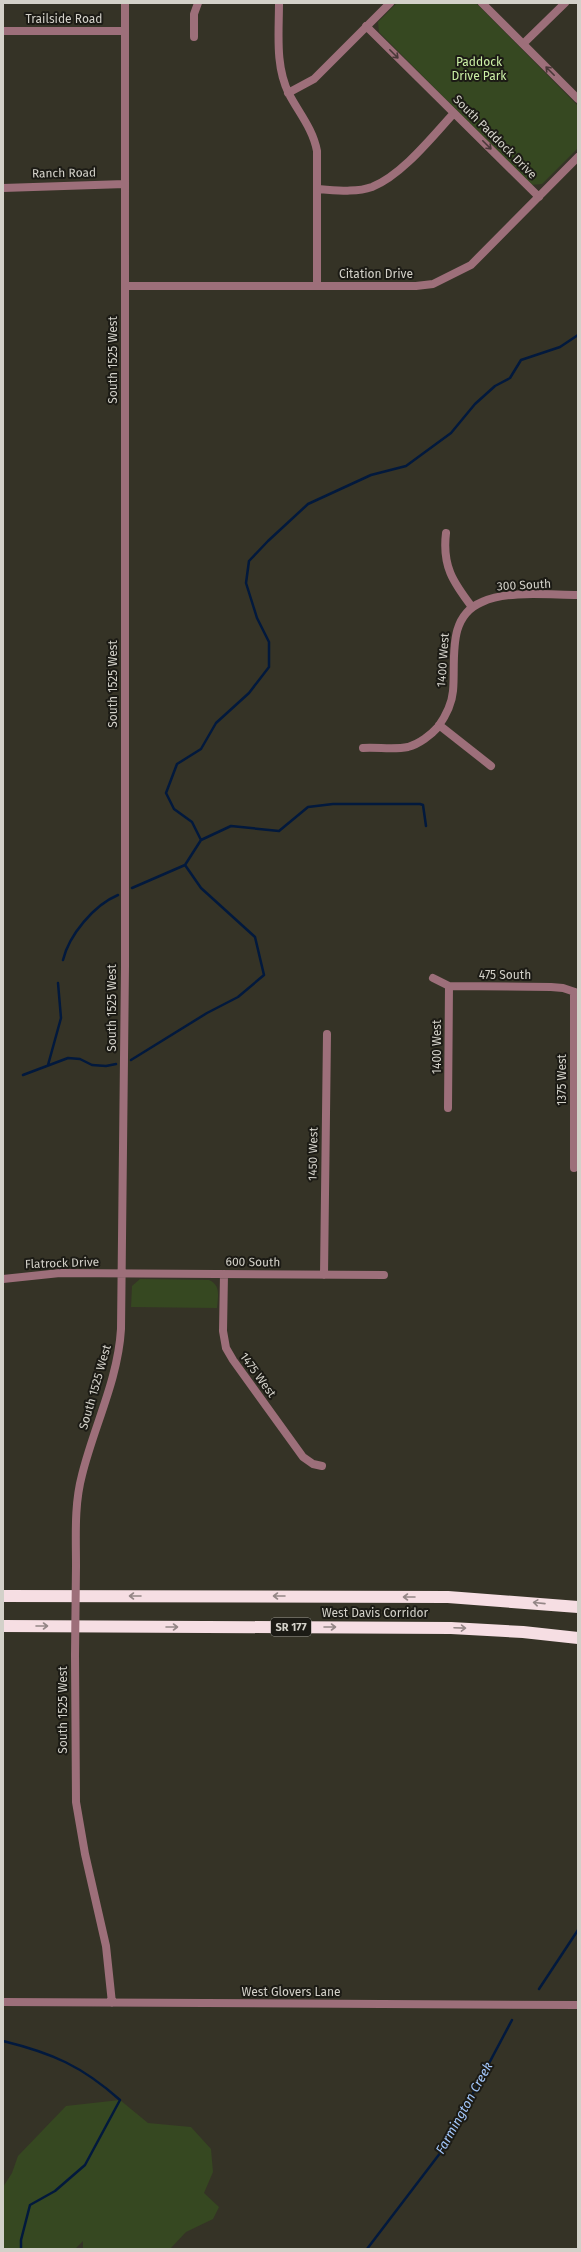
<svg xmlns="http://www.w3.org/2000/svg" width="581" height="2252" viewBox="0 0 581 2252" font-family="'Fira Sans',sans-serif">
<style>
.green{fill:#364821}
.lines{fill:none;stroke-linecap:round;stroke-linejoin:round}
.stream{stroke:#02193d;stroke-width:2.5}
.minor{stroke:#9d6f7a;stroke-width:8}
.highway{stroke:#f6dee3;stroke-width:12}
.minor-bridge{stroke:#9d6f7a;stroke-width:8}
.oneway{stroke:#493838}
.oneway2{stroke:#948686}
.labels{text-anchor:middle;dominant-baseline:central;stroke-width:4;stroke-linejoin:round;paint-order:stroke}
.shield{fill:#1c1b15;stroke:#9c9a93;stroke-width:1}
.shield-label{font-size:11px;font-weight:bold;fill:#d3d1c9}
.street-label{font-size:12px;fill:#d3d1c9;stroke:#1c1b15}
.park-label{font-size:12px;fill:#cbefa5;stroke:#1c1b15}
.water-label{font-size:13px;font-style:italic;fill:#a2c6fa;stroke:#1c1b15}
</style>
<rect width="100%" height="100%" fill="#353326"/>
<path class="green" d="M397 3H476L578 106V148L542 184 531 185 379 32 378 22Z
M140 1279 209 1280C221 1285 218 1297 217 1308L131 1307 132 1286Z
M120 2100 148 2123 191 2127 211 2149 213 2172 204 2193 219 2207 213 2219 186 2232 170 2249H83V2241L75 2249H3V2187L12 2173 18 2156 66 2106Z"/>
<g class="lines">
<path class="stream" d="M201 840 231 826 279 831 308 807 333 804H420L423 805 426 826
M132 888 185 865 201 840 192 822 174 809 166 793 177 764 201 749 216 723 249 693 269 667V642L257 618 246 583 249 561 268 541 308 504 371 475 406 466 451 433 475 404 495 386 510 378 521 360 560 347 578 335
M63 960C69 935 94 905 118 895
M131 1060 207 1013 238 997 264 975 255 937 201 888 185 865
M48 1065 61 1018 58 983
M23 1075 68 1058 80 1059 92 1065 106 1066 116 1064
M539 1989 578 1930
M3 2041C52 2053 82 2066 120 2100L85 2165 55 2191 30 2205 21 2240V2249
M367 2249 444 2148 512 2020"/>
<path class="minor" d="M279 3C279 33 275 66 289 94 299 113 313 129 317 151V286
M482 3 578 99
M366 26 539 197
M3 31H125
M194 37V14L198 3
M523 44 565 3
M288 93 314 79 390 3
M3 188 125 184
M317 189C335 190 355 193 372 187 402 175 432 137 454 113
M125 286H416L433 284 471 265 578 157
M446 533C442 566 453 582 472 607
M439 725 491 766
M363 748C378 747 394 750 408 747 419 744 431 735 438 727 445 717 452 703 453 691 456 660 446 617 482 602 508 590 549 595 578 595
M433 978 449 986 551 987 563 988 578 993
M448 1108 449 986
M574 1168V992
M224 1274 223 1331 226 1348 233 1360 303 1457 313 1464 322 1466
M324 1275 327 1034
M3 1279 60 1273 384 1275
M76 1566C76 1536 74 1505 82 1475 94 1426 118 1380 121 1329L125 967V3
M75 1655 76 1802 85 1854 106 1946 112 2003
M3 2002 578 2005"/>
<path class="highway" d="M3 1596 448 1597 578 1607
M3 1626 451 1628 523 1632 578 1638"/>
<path class="minor-bridge" d="M75 1655 76 1566"/>
</g>
<defs><path id="oneway-shaft" d="M-6 0H5M1.5-3L5.5 0L1.5 3" fill="none" stroke-width="1.6" stroke-linecap="round" stroke-linejoin="round"/></defs>
<g class="oneway">
<use href="#oneway-shaft" transform="translate(394 54) rotate(45)"/>
<use href="#oneway-shaft" transform="translate(550 71) rotate(-135)"/>
<use href="#oneway-shaft" transform="translate(487 145) rotate(45)"/>
</g>
<g class="oneway2">
<use href="#oneway-shaft" transform="translate(135 1596) rotate(-180)"/>
<use href="#oneway-shaft" transform="translate(279 1596) rotate(-180)"/>
<use href="#oneway-shaft" transform="translate(409 1597) rotate(-180)"/>
<use href="#oneway-shaft" transform="translate(539 1603) rotate(-174)"/>
<use href="#oneway-shaft" transform="translate(42 1626)"/>
<use href="#oneway-shaft" transform="translate(172 1627)"/>
<use href="#oneway-shaft" transform="translate(330 1627)"/>
<use href="#oneway-shaft" transform="translate(460 1628) rotate(2)"/>
</g>
<g class="labels">
<rect class="shield" x="271" y="1618" width="40" height="18" rx="3"/>
<g class="shield-label">
<text x="291" y="1627">SR 177</text>
</g>
<g class="street-label">
<text x="64" y="19">Trailside Road</text>
<text transform="translate(495 137) rotate(45)">South Paddock Drive</text>
<text transform="translate(64 173) rotate(-1)">Ranch Road</text>
<text x="376" y="274">Citation Drive</text>
<text transform="translate(113 360) rotate(-90)">South 1525 West</text>
<text transform="translate(524 585) rotate(-3)">300 South</text>
<text transform="translate(443 660) rotate(-86)">1400 West</text>
<text transform="translate(113 684) rotate(-90)">South 1525 West</text>
<text x="505" y="975">475 South</text>
<text transform="translate(112 1008) rotate(-90)">South 1525 West</text>
<text transform="translate(437 1047) rotate(-90)">1400 West</text>
<text transform="translate(562 1080) rotate(-90)">1375 West</text>
<text transform="translate(313 1154) rotate(-89)">1450 West</text>
<text transform="translate(253 1262) rotate(1)">600 South</text>
<text transform="translate(62 1263) rotate(-2)">Flatrock Drive</text>
<text transform="translate(258 1375) rotate(54)">1475 West</text>
<text transform="translate(95 1387) rotate(-74)">South 1525 West</text>
<text x="375" y="1613">West Davis Corridor</text>
<text transform="translate(63 1710) rotate(-90)">South 1525 West</text>
<text x="291" y="1992">West Glovers Lane</text>
</g>
<g class="park-label">
<text x="479" y="62">Paddock<tspan x="479" dy="14">Drive Park</tspan></text>
</g>
<g class="water-label">
<text transform="translate(464 2108) rotate(-61)">Farmington Creek</text>
</g>
</g>
<rect width="581" height="2252" fill="none" stroke="#d3d1c9" stroke-width="8"/>
</svg>
